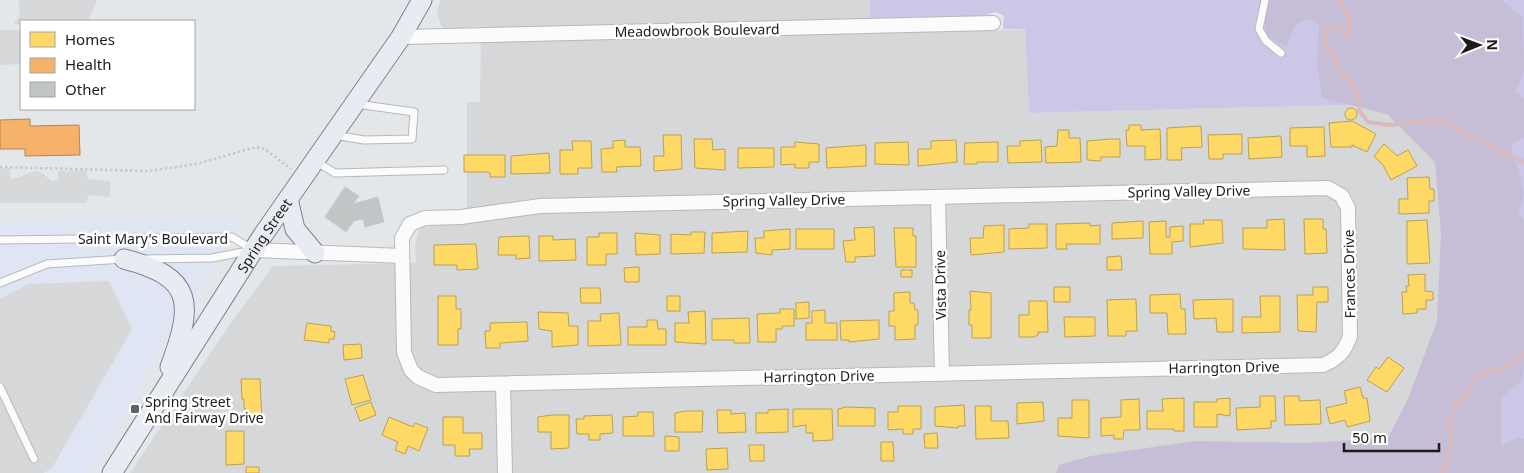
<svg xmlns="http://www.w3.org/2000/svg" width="1524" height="473" viewBox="0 0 1524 473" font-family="'Noto Sans',sans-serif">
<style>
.residential{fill:#d5d7d9}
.education{fill:#e0e5f3}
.grass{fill:#ccc7e6}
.forest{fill:#c6bdd7}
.parking{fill:#d7d8da}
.homes{fill:#ffd966;stroke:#bba050}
.health{fill:#f6b26b;stroke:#b48553}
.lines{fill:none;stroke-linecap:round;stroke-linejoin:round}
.stream{stroke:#dababc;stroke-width:4}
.building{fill:#c1c5c6;stroke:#c6cbcd}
.lane-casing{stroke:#b7b8ba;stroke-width:9}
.street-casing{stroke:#b7b8ba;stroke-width:16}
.secondary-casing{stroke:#7e8291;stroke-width:21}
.path{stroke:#c0cccb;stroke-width:2.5;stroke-dasharray:2.5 2.5;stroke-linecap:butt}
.lane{stroke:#fbfbfc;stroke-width:7}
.street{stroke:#fbfbfc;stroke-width:14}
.secondary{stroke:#e9ebf2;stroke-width:19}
.poi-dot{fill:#616263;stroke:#fff;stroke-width:2}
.labels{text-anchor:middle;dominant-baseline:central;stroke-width:5;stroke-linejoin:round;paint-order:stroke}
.street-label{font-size:14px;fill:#1b1b1b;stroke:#fff}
.poi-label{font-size:14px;fill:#1b1b1b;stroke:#fff;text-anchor:start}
</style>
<rect width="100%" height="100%" fill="#e4e7ea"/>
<path class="residential" d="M441 0H870L871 32 993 31 1025 29 1029 113 1464 102 1479 473H130L230 324 273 266 416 263 415 244 420 227 467 224V102H480L481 26 447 30 441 26 437 10Z"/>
<path class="education" d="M244 218 192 303 166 338 110 444 91 473H0V221Z"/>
<path class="grass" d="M870 0H1524V473H1479L1464 102 1029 113 1025 29H1003L1004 16 996 12 976 18 870 21Z"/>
<path class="forest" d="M1261 0H1502L1523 18 1524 71 1515 92 1524 99V137L1511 144 1524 193 1518 213 1524 220V368L1521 382 1501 397V446L1517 438 1524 439V473H1056L1059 465 1091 456 1196 441 1304 443 1388 438 1408 399 1437 321 1441 234 1435 162 1387 114 1322 98 1317 65 1319 25 1307 19 1295 26 1286 47 1267 35Z"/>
<path class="parking" d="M18 0H97L88 21H21V24H14L20 14Z
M0 30H21V64L0 65Z
M10 168V177L13 179 35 171 40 172 52 181 58 180V171L86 170 88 179 110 181V197L88 195 87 203H0V169Z
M109 281 132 329 52 468 43 473H0V299L28 284Z"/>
<path class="homes" d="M1345 114a6 6 0 1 1 12 0a6 6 0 1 1-12 0Z
M1352 121 1376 134 1367 152 1352 145V147H1331L1329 123Z
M1129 125H1141V130L1160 129 1161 159 1145 160V146H1127L1126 130H1129Z
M1201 126 1202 147 1181 148 1182 160H1167V128Z
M1324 127 1325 156 1307 157V146H1290V128Z
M1058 130H1069V138H1080L1081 162 1046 163 1045 147 1057 146Z
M1242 134V154H1223V159H1209L1208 135Z
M663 135H681L682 169 654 171V156H664Z
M1281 136 1282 157 1249 159 1248 138Z
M694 139H712L713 150 725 149V170L695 168Z
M1111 139H1120V157H1101V161L1087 160V141Z
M625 140V147H640L641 166 616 167 617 172H602L601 149 613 148V141Z
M956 140 957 162 918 166V149H931V141Z
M1041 140 1042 162 1008 163 1007 146H1020V141Z
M572 141H591L592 168H578V174H560V150H573Z
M795 142 819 144V162H809V168H795V164L781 165V147H795Z
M908 142 909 165 875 164V143Z
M998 142V162H977V164H964L965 143Z
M1384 144 1397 156 1408 150 1417 166 1391 180 1383 165 1374 156Z
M866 145V166L827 168 826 148Z
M738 148H774V167L738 168Z
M549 153 550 173 511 174V156Z
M464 155H505V177H490V173L487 172H464Z
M1429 177 1430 189H1434V201H1429V213L1399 214V199H1408L1407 178Z
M1284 219 1285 250 1243 249V228H1267V220Z
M1304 219H1323V229H1326L1327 253 1305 254Z
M1203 220H1222L1223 243 1190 247V224H1204Z
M1427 220 1430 263 1407 264V221Z
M1143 221V238L1112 239V223Z
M1166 221V237H1170V227L1183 226V241L1172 242V254H1150L1149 222Z
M1090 223V226L1100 225V244H1066L1067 249H1056V224Z
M1029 224H1047V248L1009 249V229L1029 228Z
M1004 225V252L971 255 970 238H983L984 226Z
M874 227 875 256 855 257V262H846L843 241 855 240 854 228Z
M894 228H913V236H916V267H896Z
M790 229V249L772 250V255L756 253 755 238H764V231Z
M796 229H834V249H796Z
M748 231 747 252 712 253V233Z
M691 232H705L704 253 671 254V234L691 235Z
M599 233H617V254H606V265H587V237H599Z
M635 233 660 235V254L636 255Z
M529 236 530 258 516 259V255H498L499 237Z
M539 236H553V240L575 239 576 260 539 261Z
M476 244 478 269 457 270V265H434V245Z
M1121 256 1122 270H1107V257Z
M639 267V282H625L624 268Z
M901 270H912V277H901Z
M1425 274V291L1433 292V300H1426V309H1417V313L1403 314 1402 292H1407L1406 286H1409L1408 275Z
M1054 287H1070V302H1054Z
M1313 287H1328V302H1317L1316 332 1298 331 1297 295H1313Z
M580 288H600L601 303H581Z
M970 291 991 293V338H972V325H969V310H971Z
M910 292V303H914L915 310H918V325H915V339L895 340V326H889V311H894V293Z
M1180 294 1181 309H1185L1186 334H1168L1167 313H1150V295Z
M438 296H456V309H461V329H458V345H438Z
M667 296H680V311H667Z
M1260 296H1280V332L1242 333V317H1261Z
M1136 299 1137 331H1126V336H1108L1107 300Z
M1233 299V332H1217L1216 318 1194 319 1193 300Z
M1029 301H1047L1048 332H1038V335L1034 337H1019V315H1029Z
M809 302V318L796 319V303Z
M780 309H794V326H782V329H776V342H758L757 314 780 313Z
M825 310V323H837V340H806V323H812V311Z
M705 311 706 344 675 342V323H689L688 312Z
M538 312 568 313 569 326H578V345L552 347V331L539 329Z
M619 313 621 345 588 346V321H601L600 314Z
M1064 317H1095V336L1065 337Z
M749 318 750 343H734V340H712V319Z
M647 320H657L658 329H666V345H628V327H647Z
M879 320V339L849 342V340H841L840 321Z
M527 322 528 341 500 343V348H486L485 331H490V323Z
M307 323 331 326V331L335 332 334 339H329V343L304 340Z
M361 344 362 358 344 360 343 345Z
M1388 357 1404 368 1387 392 1367 380 1376 367 1379 369Z
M363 375 371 400 352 405 345 379Z
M241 379H260L262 422H246V409H244V399H242Z
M1360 387 1363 398H1367L1370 421 1347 427 1345 420 1330 424 1326 408 1347 403 1344 391Z
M1260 396H1275L1276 421H1271V428L1237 430 1236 408 1260 407Z
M1284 396H1299V401L1320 400 1321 424 1285 425Z
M1184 398V431H1174V429H1147V411H1163L1162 399Z
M1230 398V416L1217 414V427H1194V402H1217V399Z
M1139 399 1140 430H1124L1123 439H1114V435L1101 436V418L1121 417V400Z
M1072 400H1089V438L1058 436V418H1072Z
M371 402 376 415 360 421 355 408Z
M1043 402 1044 421 1017 424V403Z
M964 405 965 426H958V428L935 426V407Z
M898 406H921V429H913V434H903V429L888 430V412H898Z
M975 406H991V421H1008L1009 438 976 439Z
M846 407 875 408V426H838V409Z
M788 409V432L756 433V413H768V410Z
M793 409H832L833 440 813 441V433H806V425L793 427Z
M717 410H731V414L745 413 746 432 718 433Z
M686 411H703L702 432H675V413Z
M638 412H653L654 436H623V417L638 416Z
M551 415H569V448L551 449V432H538V417Z
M612 415 613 433 600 434V440H589V434H577L576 419H584V416Z
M389 417 413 427 415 423 428 428 419 451 408 446 405 454 395 450 398 442 382 435Z
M443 417H463V433H482V449H469L470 456H455V445H443Z
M226 431H244V464L226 465Z
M937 433 938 448H925L924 434Z
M665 436 679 437V451H665Z
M881 442H893L894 461H881Z
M749 445H764V461H750Z
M727 448 728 469 707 470 706 449Z
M246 467H259V473H246Z"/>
<path class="health" d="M30 119V126L79 125 80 155 25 156V149H0V120Z"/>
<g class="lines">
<path class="stream" d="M1340 0 1349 18 1350 32 1347 34 1339 28 1328 27 1325 31V46L1336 57 1338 72C1351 80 1361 94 1359 110L1368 122 1389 125 1438 120 1454 125 1471 137 1524 162
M1442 473 1452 442 1448 427 1455 404 1465 398 1477 376 1509 366 1524 354"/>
</g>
<path class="building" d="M345 187 359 196 353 204 378 197 384 222 365 227 363 219 354 221 346 232 325 217Z"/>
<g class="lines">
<g class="lane-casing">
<path id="lane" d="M1265 0 1259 29 1266 41 1281 53
M334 135 364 140 412 139 414 112 356 104
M315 161 335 173 444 170
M0 240 232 237 253 250
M145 259 212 258 248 251
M0 283 47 264 124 259
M0 387 34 459"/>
</g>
<g class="street-casing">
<path id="street" d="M401 37 993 23
M1328 188 1342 196 1348 208 1350 336C1345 351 1338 359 1323 365L436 385 418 377 411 370 404 352 402 238 410 224 425 218 461 217 540 206Z
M938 197 942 374
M254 250 402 256
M503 384 505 473"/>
</g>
<g class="secondary-casing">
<g id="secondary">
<path d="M288 199 295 229 315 253"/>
<path d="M124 259C194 277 194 303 170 367"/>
<path id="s1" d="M112 473 263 235 401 37 422 0"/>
</g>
</g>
<path class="path" d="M0 167 148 171 197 164 256 147 265 149 291 169"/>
<use href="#lane" class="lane"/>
<use href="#street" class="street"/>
<use href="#secondary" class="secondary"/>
</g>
<rect class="poi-dot" x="130" y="404" width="10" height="10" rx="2.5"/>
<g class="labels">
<g class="street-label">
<text transform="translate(697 30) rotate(-1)">Meadowbrook Boulevard</text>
<text transform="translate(1189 191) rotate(-1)">Spring Valley Drive</text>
<text transform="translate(784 200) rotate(-1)">Spring Valley Drive</text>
<text stroke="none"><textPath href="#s1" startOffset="282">Spring Street</textPath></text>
<text x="153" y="238">Saint Mary's Boulevard</text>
<text transform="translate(1349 274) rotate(-91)">Frances Drive</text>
<text transform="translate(940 285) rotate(-91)">Vista Drive</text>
<text transform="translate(1224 367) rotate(-1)">Harrington Drive</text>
<text transform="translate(819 376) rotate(-1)">Harrington Drive</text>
</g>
<g class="poi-label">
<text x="145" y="401">Spring Street<tspan x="145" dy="16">And Fairway Drive</tspan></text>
</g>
</g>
<rect x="20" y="20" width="175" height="90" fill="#ffffff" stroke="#a4a4a4"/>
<rect x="30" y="32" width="25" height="15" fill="#ffd966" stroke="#a4a4a4"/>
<text x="65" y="45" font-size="15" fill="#1b1b1b">Homes</text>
<rect x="30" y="58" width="25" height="15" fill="#f6b26b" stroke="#a4a4a4"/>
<text x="65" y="70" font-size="15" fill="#1b1b1b">Health</text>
<rect x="30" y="82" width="25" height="15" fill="#c1c5c6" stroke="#a4a4a4"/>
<text x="65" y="95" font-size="15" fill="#1b1b1b">Other</text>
<g transform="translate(1479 45) rotate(89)" stroke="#ffffff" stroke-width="4" paint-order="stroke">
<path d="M0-4L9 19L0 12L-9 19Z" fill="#1b1b1b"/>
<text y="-8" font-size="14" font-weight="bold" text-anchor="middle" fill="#1b1b1b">N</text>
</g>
<path d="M1344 443v8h95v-8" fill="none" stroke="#1b1b1b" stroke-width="2.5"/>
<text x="1352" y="443" font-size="15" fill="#1b1b1b" stroke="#ffffff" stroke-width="4" paint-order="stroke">50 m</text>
</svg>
